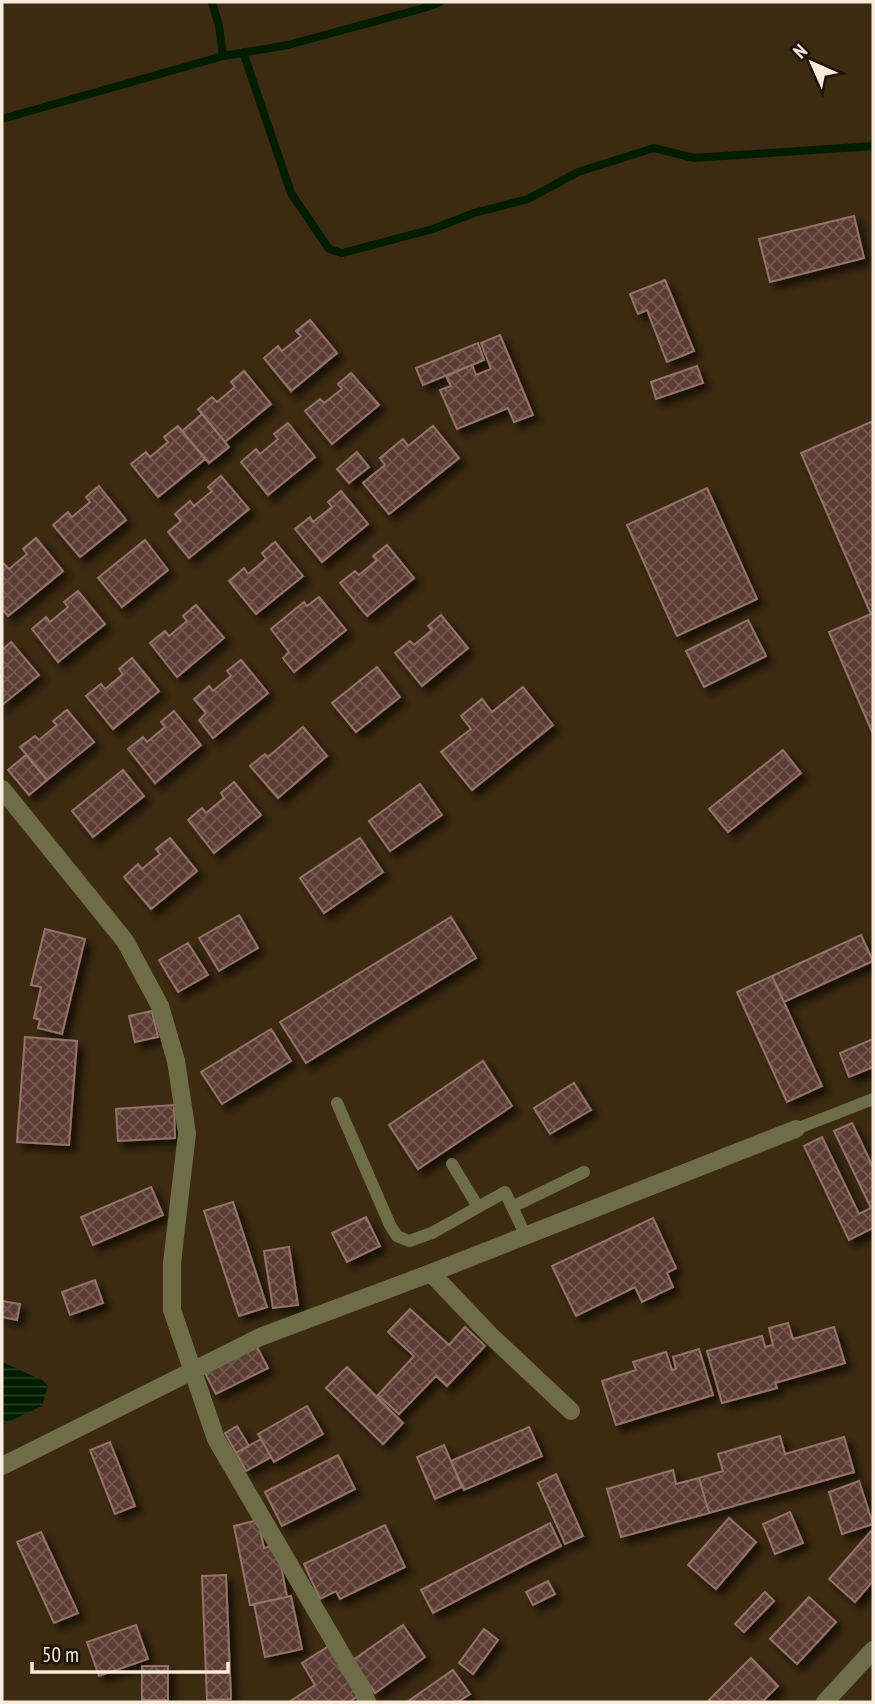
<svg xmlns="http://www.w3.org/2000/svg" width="875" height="1704" viewBox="0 0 875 1704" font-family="'PT Sans Narrow',sans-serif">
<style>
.water{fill:url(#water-rules)}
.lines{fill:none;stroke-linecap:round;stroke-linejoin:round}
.stream{stroke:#001d00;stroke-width:8}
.building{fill:url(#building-cross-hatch);stroke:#957369;stroke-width:2;filter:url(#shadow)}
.lane{stroke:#6f6d48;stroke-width:12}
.street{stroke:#6f6d48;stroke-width:18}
</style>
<defs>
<pattern id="water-rules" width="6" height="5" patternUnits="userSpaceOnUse" patternTransform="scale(1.75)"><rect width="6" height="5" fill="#001d00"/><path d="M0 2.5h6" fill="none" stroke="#263e25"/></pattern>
<pattern id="building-cross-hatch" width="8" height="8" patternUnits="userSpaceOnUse" patternTransform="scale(1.75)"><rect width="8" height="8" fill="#5c3d34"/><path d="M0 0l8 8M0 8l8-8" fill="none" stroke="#745951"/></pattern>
<filter id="shadow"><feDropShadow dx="6" dy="6" stdDeviation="3.5" flood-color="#0009"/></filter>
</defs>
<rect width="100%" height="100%" fill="#3c2a11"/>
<path class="water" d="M2 1362 42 1380 48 1386 42 1406 2 1425Z"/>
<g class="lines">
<path class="stream" d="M212 2 219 26 223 56
M243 52 291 193 329 249 342 253 433 229 474 213 528 199 578 172 654 148 694 158 873 146
M2 119 223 56 288 45 424 8 440 2"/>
</g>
<path class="building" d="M854 216 864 258 770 282 759 239Z
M665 280 694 351 667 362 647 310 638 314 630 294Z
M310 320 337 353 291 391 264 358 278 346 282 351 301 336 296 331Z
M500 335 533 415 514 422 508 408 457 429 440 390 451 386 446 376 472 365 476 375 491 369 481 343Z
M478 343 484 360 423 385 416 368Z
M697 366 703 383 656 399 651 382Z
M244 371 271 404 225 442 198 409 212 397 217 402 235 387 231 382Z
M351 373 379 405 332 444 305 411 320 399 324 403 342 389 338 384Z
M202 414 229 447 209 463 182 431Z
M873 421V734L829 632 871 614 801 453Z
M288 423 315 457 268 495 241 462 256 449 260 454 278 439 274 434Z
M178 426 205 459 158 497 131 464 146 452 150 457 168 442 164 437Z
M433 426 459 458 389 514 363 483 385 465 380 458 403 439 408 446Z
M357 452 369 467 349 483 337 469Z
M221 476 249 509 189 558 168 532 181 521 175 514 190 501 194 506 212 491 208 487Z
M99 486 126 520 80 557 53 525 68 512 72 517 90 502 86 497Z
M707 488 757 599 677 636 627 525Z
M341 491 368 524 322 562 295 529 310 517 313 522 332 507 328 502Z
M36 538 63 571 8 616 2 609V566L4 564 9 569 27 554 23 549Z
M145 540 168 570 122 607 98 578Z
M275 542 303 576 256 614 229 581 244 568 248 574 266 559 262 553Z
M387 545 414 578 367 616 340 583 355 571 359 575 377 560 373 556Z
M78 591 105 624 58 662 32 629 46 617 50 622 68 607 64 602Z
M319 597 346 630 294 672 283 658 289 652 271 629 304 602 307 606Z
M196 605 224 638 177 677 150 643 165 631 169 636 187 621 183 616Z
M441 615 468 648 422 686 395 653 410 641 414 645 432 630 428 626Z
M748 620 766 656 704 687 686 651Z
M11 642 39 675 2 705V650Z
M132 658 159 691 113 729 86 696 101 684 105 689 123 674 119 669Z
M241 660 268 693 213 738 199 720 206 713 194 699 209 686 213 691 231 676 227 671Z
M377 667 400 697 356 732 332 703Z
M523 687 553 725 472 790 441 752 471 729 461 716 482 699 492 712Z
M67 710 94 742 47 780 20 747 35 736 39 740 57 725 53 721Z
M174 711 201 745 155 783 128 749 143 737 147 742 165 727 161 722Z
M303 727 327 756 278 798 250 766 265 754 268 757Z
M783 750 801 773 728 832 709 809Z
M26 755 47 780 29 795 8 770Z
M123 770 144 796 93 837 72 811Z
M234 782 261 815 214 853 188 820 202 808 206 813 224 798 221 793Z
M420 784 442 815 390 851 369 821Z
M170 838 197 871 151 909 124 877 138 864 142 869 160 854 156 849Z
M360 838 383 872 324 913 300 878Z
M239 915 258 948 219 971 199 938Z
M451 917 476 958 306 1063 280 1022Z
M45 929 85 939 62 1034 38 1028 40 1020 34 1018 41 987 31 985Z
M861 935 873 961 784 1002 772 976Z
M188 943 208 975 178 992 159 960Z
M772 976 822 1086 787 1102 737 992Z
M152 1011 158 1037 135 1042 129 1016Z
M271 1029 291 1061 222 1104 201 1072Z
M25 1037 77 1041 69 1145 17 1142Z
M873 1039V1067L849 1077 840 1053Z
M483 1061 512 1106 418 1169 389 1125Z
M574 1083 591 1110 550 1134 534 1108Z
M174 1105 175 1138 118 1141 116 1109Z
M852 1123 873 1167V1228L849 1240 804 1146 822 1137 859 1214 871 1208 834 1131Z
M151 1187 163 1215 93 1245 81 1217Z
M233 1202 267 1307 239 1316 204 1211Z
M366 1217 380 1246 347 1262 332 1233Z
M653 1218 676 1268 667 1273 673 1287 642 1302 635 1287 576 1316 552 1266Z
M289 1247 298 1305 273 1308 264 1251Z
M95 1280 103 1303 70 1315 62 1292Z
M2 1301 20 1304 17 1320 2 1317Z
M410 1309 449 1345 465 1327 485 1346 447 1386 436 1376 399 1414 378 1395 414 1356 388 1332Z
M788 1323 793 1339 834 1327 845 1363 775 1383 777 1388 722 1403 707 1351 762 1336 765 1347 773 1345 769 1328Z
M257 1347 268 1368 216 1394 205 1373Z
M699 1349 713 1395 616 1425 602 1381 636 1370 633 1362 666 1352 672 1370 676 1369 673 1357Z
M347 1367 403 1423 383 1444 326 1388Z
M307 1406 323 1434 274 1462 258 1434Z
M237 1426 249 1446 236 1453 225 1433Z
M529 1427 542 1456 464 1490 451 1461Z
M780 1436 785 1454 844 1437 854 1472 709 1513 699 1478 723 1471 718 1454Z
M261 1439 271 1457 246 1471 236 1453Z
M110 1442 135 1506 115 1514 90 1450Z
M444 1445 462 1487 435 1499 417 1457Z
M338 1455 355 1489 282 1526 265 1492Z
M673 1470 676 1484 699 1478 709 1513 621 1537 607 1489Z
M556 1474 583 1536 565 1544 538 1483Z
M859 1481 873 1524 842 1534 829 1492Z
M790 1512 803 1543 775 1554 763 1524Z
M729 1518 756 1542 716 1589 688 1565Z
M258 1520 264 1548 277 1545 287 1597 250 1605 234 1526Z
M550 1523 561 1546 433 1613 421 1590Z
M385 1525 405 1567 340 1599 336 1591 320 1599 304 1564Z
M872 1530 873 1581 855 1602 829 1579Z
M41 1532 78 1613 54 1623 17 1542Z
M226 1575 231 1699 207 1700 202 1576Z
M548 1581 555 1594 533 1605 526 1592Z
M765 1592 774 1601 744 1632 735 1624Z
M291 1596 302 1649 265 1657 254 1604Z
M809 1597 836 1622 797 1664 770 1639Z
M136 1625 148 1659 99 1676 87 1642Z
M403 1625 425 1657 375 1693 353 1660Z
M484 1629 498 1640 473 1674 459 1663Z
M329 1646 360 1695 349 1702H289L315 1685 302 1663Z
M751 1658 778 1686 762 1702H711L709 1700Z
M142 1666H168V1700H142Z
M453 1670 470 1694 458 1702H407Z"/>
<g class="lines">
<path class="lane" d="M337 1103 390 1225 397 1236 409 1241 432 1233 505 1192 525 1234
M796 1129 873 1099
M452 1164 478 1207
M512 1207 584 1172"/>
<path class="street" d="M2 789 125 941 160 1006 176 1061 187 1133 172 1263V1310L216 1439 363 1691 367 1702
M431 1273 490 1335 571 1411
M2 1466 260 1337 431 1273 796 1129
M825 1702 873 1650"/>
</g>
<rect width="875" height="1704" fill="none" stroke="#f7ebdd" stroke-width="7"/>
<g transform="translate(812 63) rotate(315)" stroke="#1d140a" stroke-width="5" paint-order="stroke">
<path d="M0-5L12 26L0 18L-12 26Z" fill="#f7ebdd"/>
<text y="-10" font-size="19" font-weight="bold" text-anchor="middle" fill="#f7ebdd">N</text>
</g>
<path d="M32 1662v10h196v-10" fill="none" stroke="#f7ebdd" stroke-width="3.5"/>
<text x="42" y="1662" font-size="21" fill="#f7ebdd" stroke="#1d140a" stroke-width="5" paint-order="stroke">50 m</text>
</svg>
